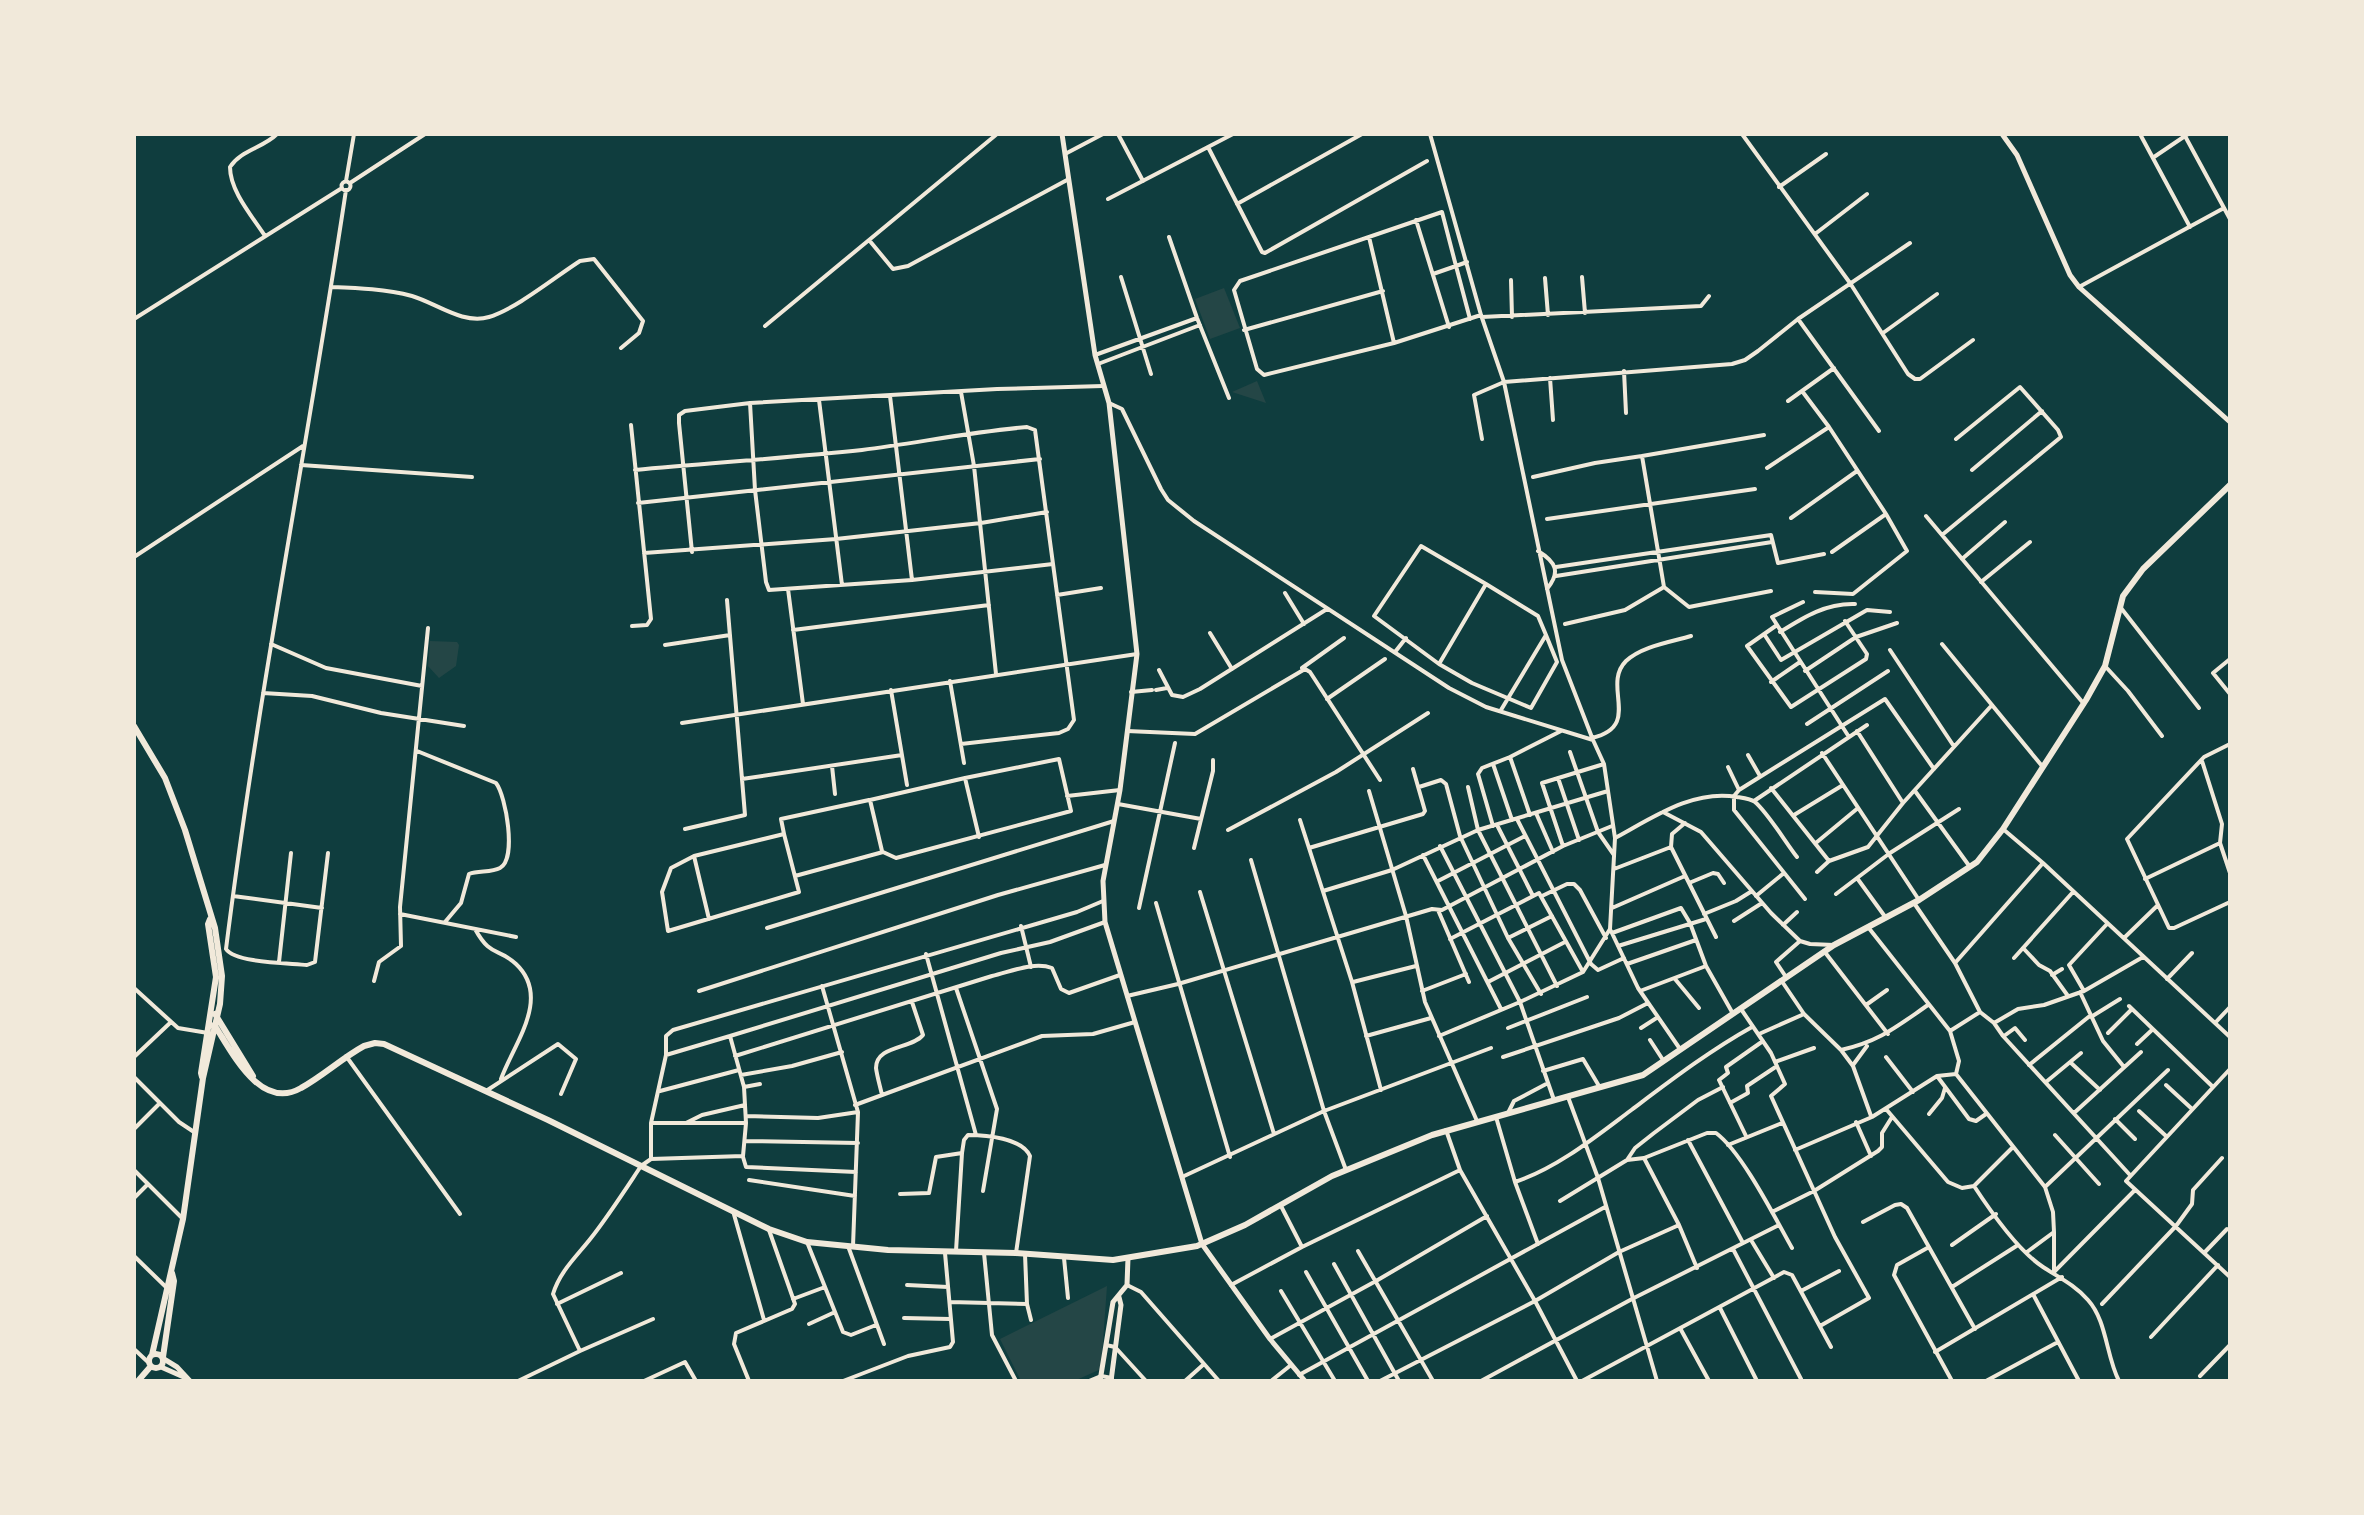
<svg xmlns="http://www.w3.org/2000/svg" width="2364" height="1515" viewBox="0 0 2364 1515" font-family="Commissioner,sans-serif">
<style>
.green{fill:#244646}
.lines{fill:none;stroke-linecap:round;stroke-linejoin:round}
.minor{stroke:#f1e9da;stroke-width:4}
.tertiary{stroke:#f1e9da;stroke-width:5}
.secondary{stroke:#f1e9da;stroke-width:6}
</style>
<rect width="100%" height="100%" fill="#0f3d3e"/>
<path class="green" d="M1224 288 1240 328 1210 339 1195 299Z
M1257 381 1266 403 1232 392Z
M430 641 457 642 459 645 456 666 439 678 428 666Z
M1107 1286 1101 1369 1074 1381H1021L1000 1339Z"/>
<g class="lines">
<path class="minor" d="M997 134 869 240 893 269 908 266 1067 180
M1118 134 1143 181
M1430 134 1481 315 1504 382 1562 660 1593 740
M1742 134 1850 283 1908 374 1915 379H1920L1973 340
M2140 134 2190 227
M2185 136 2230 219
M1208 147 1262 252 1265 253 1427 161
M1065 154 1103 134
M2154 157 2188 134
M346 181 354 134
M341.5 186a4.5 4.5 0 1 1 9 0a4.5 4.5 0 1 1-9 0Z
M350 183 425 134
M1779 187 1826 154
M1108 199 1233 134
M1237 204 1362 134
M1416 220 1449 327
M1815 234 1867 194
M265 236C252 216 230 191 230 167 241 150 263 148 277 134
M1169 237 1197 318 1229 398
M1369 237 1394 343
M1467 262 1456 266 1442 212 1240 281 1234 290 1257 369 1264 375 1394 343 1481 315
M1433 274 1456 266 1470 319
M1121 277 1151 374
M1582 277 1585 313
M1545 278 1548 315
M1511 280 1512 317
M331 287C358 288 386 289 412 296 436 303 463 325 489 317 516 309 555 277 580 261L594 259 643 321 639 333 621 348
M2079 287 2224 208
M1482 317 1701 306 1709 296
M134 319 342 188
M1798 319 1879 431
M765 326 869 240
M1244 330 1383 291
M1883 333 1937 294
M1095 355 1197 318
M1098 364 1200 325
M1624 371 1626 413
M1550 378 1553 420
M1802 391 1829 427 1886 514 1907 551 1853 594 1815 592
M961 392 974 466 996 674
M890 396 912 580
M819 400 842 585
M1788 401 1834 368
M750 403 755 490 766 582 769 590 912 580 1053 564
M1109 403 1122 409 1161 489 1168 500 1194 521 1449 688 1486 707 1593 740 1604 764 1615 838 1610 929 1583 972 1520 1002 1554 1100
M631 425 651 619 647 625 632 626
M1482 439 1474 395 1504 382 1732 364 1745 360 1758 351 1798 319 1910 243
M301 465 472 477
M1767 468 1829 427
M635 470C710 463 786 458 862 450 917 443 971 432 1027 427L1035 430 1074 720 1068 729 1059 733 961 744
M1972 470 2042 411
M1533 477 1595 463 1642 456
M638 503 1040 459
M1926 516 2084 704
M1791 518 1857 471
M1547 519 1755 489
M1942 535 2061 437 2058 430 2020 387 1956 439
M1421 546 1486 584 1439 664 1374 616Z
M1538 551C1556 562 1561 572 1547 589
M692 552 679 423V415L685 411 750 403 997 389 1103 386
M1832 552 1886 514
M644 553 836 539 981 523 1047 512
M134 557 303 446
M1962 559 2005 522
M1556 567 1771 535 1778 563 1824 554
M1556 576 1772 542
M1981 582 2030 542
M1486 584 1538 616 1546 635 1501 710
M1664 587 1689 607 1771 591
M788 589 803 704
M1285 593 1304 624
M1057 595 1101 588
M1803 602 1772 617 1849 737
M2121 608 2199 708
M1565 624 1625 610 1664 587 1642 456 1764 435
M1777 625 1747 646 1791 707 1866 659 1867 654 1845 621
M793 630 989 605
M1780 632C1804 617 1826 603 1855 604
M1210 633 1232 669
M1764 634 1781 660 1867 610 1890 612
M271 644 326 668 422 686
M1942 644 2042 766
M665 645 730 635
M1890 650 1953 745
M1395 652 1406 638
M2230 659 2213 673 2230 694
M1439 664 1472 683 1531 708 1557 662 1546 635
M2105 666 2128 691 2162 736
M1302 668 1344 638
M1159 670 1172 695 1183 697 1200 689 1327 609
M1805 671 1856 637 1897 623
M950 681 964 763
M1771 682 1800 662
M891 690 907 785
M1156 690 1167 688
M1131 692 1152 690
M263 693 312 696 381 713 464 726
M1327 699 1385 659
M682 723 1137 654
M1807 724 1888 671
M1127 731 1195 734 1305 669 1310 672 1380 780
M1857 731 1903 803
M1592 738C1643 726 1601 686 1626 661 1642 646 1671 642 1691 636
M2230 744 2204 757 2127 839 2169 928H2174L2230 902
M417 751 496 783C506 796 517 859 500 868 491 873 478 870 469 874L461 903 445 922
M1570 752 1598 832 1614 855
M1822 753 1919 900
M1748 755 1760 776
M1510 757 1561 731
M2202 761 2222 824 2220 843 2230 873
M1493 764 1512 820
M832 766 835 794
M1728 767 1739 790
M1558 778 1579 840
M742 779 902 755
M1419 787 1441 780 1446 784 1460 836 1508 938 1541 994
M1468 787 1478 830 1557 986
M1771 788 1829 861
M1369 791 1406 916 1425 1002 1477 1121
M1915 791 1970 867
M1067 796 1120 790
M1754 801 1867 725
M1118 804 1201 819
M1663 812 1701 832 1771 913 1800 941 1810 944 1834 945
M1536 813 1553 852
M1794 815 1843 785
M1517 819 1591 964 1598 970 1624 958
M1300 820 1352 982 1381 1090
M1685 823 1672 834 1671 847 1716 937
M1497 825 1533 896
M1493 826 1478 774 1482 768 1510 757 1530 815
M685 829 745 815 727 600
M2003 829 2043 863 2230 1037
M1228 830 1336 772 1428 713
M784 834 799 892 668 931 662 892 671 868 694 856Z
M784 834 781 819 869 800
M1615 838C1652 818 1693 789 1737 797 1743 798 1751 799 1755 802 1768 813 1786 843 1797 857
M1817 842 1858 808
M1563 846 1542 783 1604 764
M1194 848 1213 771V760
M1309 848 1423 814 1425 811 1413 769
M882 851 870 800 965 778
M328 853 315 962 307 965C289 963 235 963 226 949 258 694 308 443 346 190
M1423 855 1501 1009
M694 856 709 919
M1251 860 1324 1111 1346 1170
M1614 869 1671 847
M1817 872 1829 861 1868 847 1903 803 1992 705
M795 876 883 852 896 858 1071 811 1059 759 965 778 979 837
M1857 878 1886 918
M2145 879 2220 843
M1438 881 1525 836
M1689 883 1713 873 1718 874 1724 883
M1323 891 1392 870 1478 830 1608 791
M1200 892 1274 1134
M1836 894 1890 853 1959 809
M233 896 322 908
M1542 896 1567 884H1574L1580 890 1606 938
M1756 896 1784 873
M1805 899 1734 810V796L1739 790 1885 699 1934 769
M1156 903 1230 1157
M1914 903 1955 963 1980 1012 1994 1023 2003 1036 2130 1175
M1139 908 1175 743
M1612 908 1685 876
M1438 910 1469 982
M400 914 516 937
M1704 914 1736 901 1752 891
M1734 921 1762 903
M1783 925 1797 912
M1021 926 1031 967
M1868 927 1950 1031 1959 1061 1956 1074 2045 1187 2053 1212 2054 1232
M767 928 1114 821
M475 929C491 958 498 947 516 964 552 998 513 1045 501 1079
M1611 931 1638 988 1680 1049
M1612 933 1681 908 1690 923 1706 966 1732 1012
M1508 938 1552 916
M2124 938 2158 905
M1450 939 1539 893 1583 972
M1618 946 1706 919
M2024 949 2039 965 2050 971 2068 996
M1824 951 1888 1034
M926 954 976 1135
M2014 958 2073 892
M279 962 291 853
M1955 963 2043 863
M1627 964 1696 940
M2052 975 2062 969
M1786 977 1776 962 1800 941
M1675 979 1699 1008
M2167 979 2192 953
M1781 980 1804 1014 1841 1050 1853 1066 1871 1116
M374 981 379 962 401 946 400 907 428 628
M1353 982 1416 966
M1488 982 1565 942
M822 986 858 1112 853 1246
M134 988 178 1028 208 1033
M956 988 997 1109 983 1191
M699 991 998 895 1105 865
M1422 991 1466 974
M1640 991 1706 966
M2084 991 2069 965 2107 924
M2080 992 2103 1041 2124 1067
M1127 996 1178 984 1432 909 1442 910 1563 846 1612 826
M1866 1005 1887 990
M2129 1006 2212 1086
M1741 1009 1771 1053 1785 1084 1771 1096 1835 1237 1869 1298 1820 1326
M2091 1017 2120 999
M1994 1023 2018 1009 2044 1005 2084 991 2143 957
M2215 1023 2230 1007
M1508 1028 1587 997
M1641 1028 1658 1017
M1950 1031 1980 1012
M2108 1033 2132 1009
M1759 1034 1804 1014
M730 1036 1001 953 1050 942 1105 922
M1366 1036 1431 1018
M1439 1036 1520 1002 1440 846
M2004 1036 2015 1028 2025 1040
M1650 1040 1663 1060
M2137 1044 2153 1029
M1841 1050C1880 1041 1896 1027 1928 1005
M666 1055V1036L673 1030 1077 912 1103 901
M346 1056 460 1214
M735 1056 992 976C1010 972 1034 961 1052 968L1061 989 1069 993 1120 975
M134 1057 171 1022
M1503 1057 1619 1018 1648 1003
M1886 1057 1913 1092
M1775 1062 1814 1048
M2070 1062 2100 1090
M1853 1065 1867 1046
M2029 1065 2091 1015
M2230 1069 2126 1181 2230 1277
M1543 1071 1583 1059 1599 1086
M741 1075 792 1066 842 1052
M1937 1076 1969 1119 1976 1121 1986 1114
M134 1077 179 1122 194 1132
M2046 1082 2081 1053
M2166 1085 2191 1108
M486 1091 558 1044 576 1059 561 1094
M660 1091 739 1070
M882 1095C880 1086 877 1076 876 1068 876 1045 912 1049 923 1035L912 1002
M1568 1097 1598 1178 1657 1381
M1730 1103 1748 1093 1747 1086 1777 1066
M745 1105 702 1115 686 1123H746
M855 1105 1042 1036 1093 1034 1135 1022
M1886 1109 1948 1182 1962 1188 1974 1186C1991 1212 2017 1250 2043 1267 2058 1277 2075 1285 2088 1300 2107 1321 2106 1356 2119 1381
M2139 1111 2166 1136
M1508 1113 1514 1101 1548 1083
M2074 1113 2141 1052
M1929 1114 1942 1098 1945 1088
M746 1116 818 1118 858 1112
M1496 1117 1515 1182 1538 1244
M2115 1119 2135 1139
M1856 1122 1871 1156
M652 1123H686
M134 1129 160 1103
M1446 1130 1460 1170 1535 1301 1577 1381
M2055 1135 2099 1184
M1746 1136 1719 1080 1728 1073 1726 1067 1763 1041
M1688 1140 1743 1243
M746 1141 858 1143
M1728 1145 1782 1123
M1795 1150 1872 1117 1937 1076 1956 1074
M743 1157 746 1167 856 1172
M651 1158V1123L666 1055 730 1036 744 1087
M1644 1158 1679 1225 1697 1268
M1627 1160 1644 1158 1707 1133H1716C1742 1152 1775 1218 1792 1248
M134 1170 183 1219
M1182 1177 1324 1111 1491 1048
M749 1180 855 1196
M1515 1182C1557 1168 1594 1138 1630 1111 1670 1081 1709 1051 1752 1027
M1974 1186 2012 1148
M2045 1187 2168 1070
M900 1194 929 1193 936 1157 962 1153
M134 1198 148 1184
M1560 1201 1627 1160 1635 1148 1654 1133 1698 1100 1723 1087
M1281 1206 1302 1247
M733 1211 764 1320
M1772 1212 1814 1191 1878 1151 1882 1147V1133L1892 1117
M1863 1222 1895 1205 1901 1204 1907 1208 1975 1329
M1751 1240 1774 1278
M807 1242 843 1332 851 1335 876 1325
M1952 1245 1996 1214
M848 1246 884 1344
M1929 1247 1897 1265 1894 1275 1952 1381
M1733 1249 1801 1379
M956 1251 962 1153 964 1140 968 1135C986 1135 1022 1138 1030 1156L1016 1253
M1358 1251 1433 1381
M2027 1252 2054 1232V1272
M2205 1252 2227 1229
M984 1253 992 1335 1016 1381
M1025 1254 1027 1304 1031 1320
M134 1256 167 1288
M1064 1258 1068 1298
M1334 1264 1399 1381
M1306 1272 1368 1381
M2054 1272 2135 1190
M907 1285 948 1287
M1127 1285 1141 1292 1219 1381
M1231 1285 1302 1247 1460 1170
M1952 1287 2018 1245
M1281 1291 1335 1381
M1801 1291 1839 1271
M2034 1296 2079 1381
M793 1299 825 1287
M950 1302 1027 1304
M557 1304 621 1273
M2102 1304 2176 1226 2192 1204 2193 1190 2222 1158
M1720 1308 1757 1381
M904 1318 950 1319
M653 1319 580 1351 553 1294C560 1271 577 1256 591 1238 609 1215 625 1190 641 1166L651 1159 743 1156 746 1123 744 1087 760 1084
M809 1324 835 1312
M1680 1328 1709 1381
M2151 1337 2218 1265
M1270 1339 1376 1281 1487 1216
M1106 1345 1115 1347 1146 1381
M134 1349 149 1363
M1935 1352 2062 1277
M1299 1375 1605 1207
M2200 1376 2230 1345
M518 1381 580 1351
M644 1381 685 1362 696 1381
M749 1381 734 1344 736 1333 792 1309 795 1304 769 1230
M843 1381 908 1356 950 1347 953 1342 945 1253
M1089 1381 1101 1376 1112 1378
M1185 1381 1204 1364
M1271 1381 1291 1365
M1380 1381 1535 1301 1619 1252 1679 1225
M1481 1381 1632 1299 1779 1225
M1582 1381 1784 1272 1792 1275 1831 1347
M1986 1381 2058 1342"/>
<path class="tertiary" d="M1062 134 1095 355 1109 403 1137 654 1120 790 1103 881 1105 922 1202 1244 1270 1339 1305 1381
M2002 134 2017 155 2070 275 2079 287 2230 422
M164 1359 177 1367 190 1381
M161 1367 186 1378
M1100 1381 1113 1302 1127 1285 1128 1258
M1111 1381 1121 1305 1119 1297"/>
<path class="secondary" d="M134 726 165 778 185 830 215 928 222 976 220 1004 203 1078 183 1219 152 1355
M215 1014 253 1076
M210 1025 215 1026C233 1054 261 1111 301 1088 323 1076 342 1058 364 1046L375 1043 384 1044 548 1120 769 1229 807 1242 888 1250 1016 1253 1113 1260 1197 1246 1245 1225 1332 1176 1432 1135 1643 1075 1834 945 1919 900 1977 862 2003 829 2086 700 2105 666 2123 596 2143 569 2230 485
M202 1077 201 1073 216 977 208 924 210 919
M149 1361a7 7 0 1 1 14 0a7 7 0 1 1-14 0Z
M163 1357 174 1281 172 1273
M138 1381 151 1366"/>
</g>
<rect width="2364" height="1515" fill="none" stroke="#f1e9da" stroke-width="272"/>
</svg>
